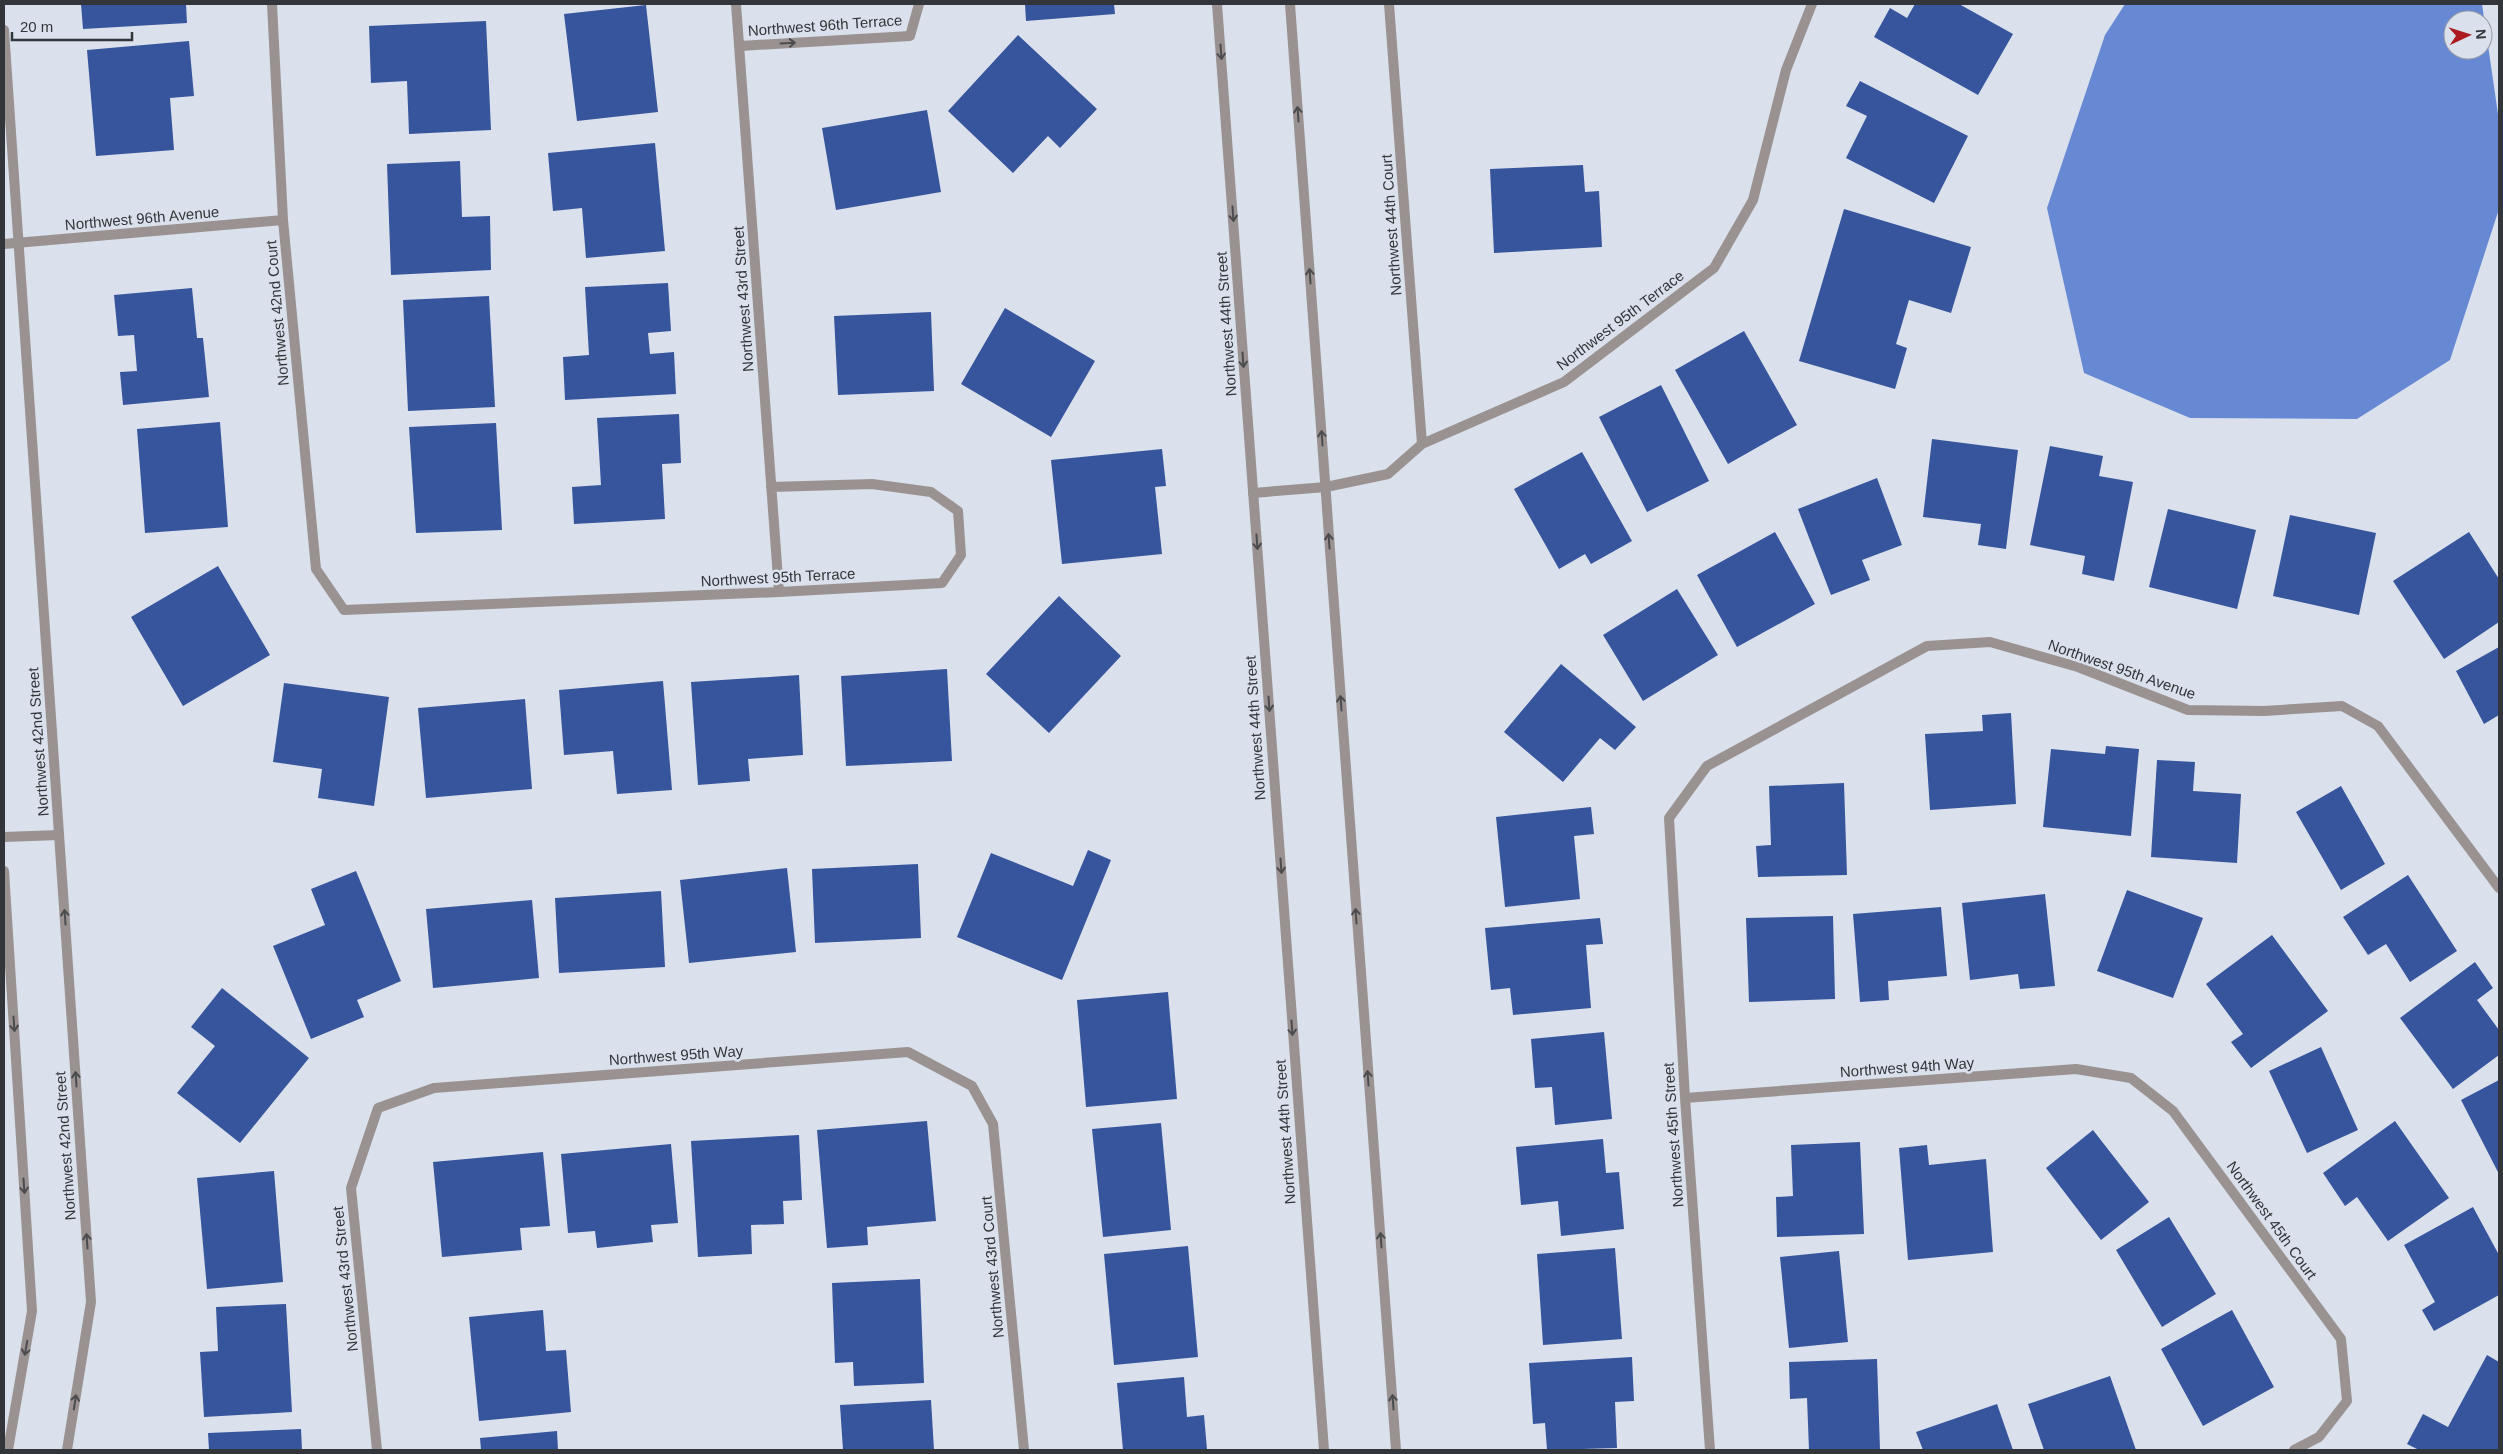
<svg xmlns="http://www.w3.org/2000/svg" width="2503" height="1454" viewBox="0 0 2503 1454" font-family="Arial,sans-serif">
<style>
.water{fill:#6789d4;fill-rule:evenodd}
.building{fill:#37559c}
.lines{fill:none;stroke-linecap:round;stroke-linejoin:round}
.service{stroke:#999291;stroke-width:10}
.minor{stroke:#999291;stroke-width:10}
.tertiary{stroke:#999291;stroke-width:10}
.oneway{stroke:#4c4c4f}
.labels{text-anchor:middle;dominant-baseline:central;stroke-width:5;stroke-linejoin:round;paint-order:stroke}
.street-label{font-size:15px;fill:#323539;stroke:#dae0ec}
</style>
<rect width="100%" height="100%" fill="#dae0ec"/>
<path class="water" d="M2125 4H2482L2499 121V209L2450 360 2357 419 2190 418 2084 373 2047 208 2105 35ZM2453 20H2483V50H2453Z"/>
<path class="building" d="M81 4H186L187 23 83 29Z
M1025 4H1114L1115 14 1026 21Z
M1915 4H1959L2013 34 1978 95 1874 37 1890 8 1907 18Z
M646 5 658 112 577 121 564 14Z
M486 21 491 130 409 134 407 81 371 83 369 26Z
M1018 35 1097 109 1060 148 1048 136 1013 173 948 111Z
M189 41 194 96 170 98 174 150 96 156 87 50Z
M1860 81 1968 136 1934 203 1846 158 1867 116 1846 106Z
M927 110 941 192 836 210 822 128Z
M655 143 665 251 586 258 582 208 553 211 548 153Z
M460 161 462 217 490 216 491 270 391 275 387 164Z
M1583 165 1585 192 1599 191 1602 247 1494 253 1490 169Z
M1844 209 1971 247 1951 313 1909 300 1896 344 1907 348 1895 389 1799 361Z
M668 283 671 331 648 333 650 354 674 352 676 394 565 400 563 357 589 355 585 287Z
M192 288 197 338H203L209 397 123 405 120 372 137 371 134 335 118 336 114 295Z
M489 296 495 407 408 411 403 300Z
M1005 308 1095 361 1051 437 961 384Z
M931 312 934 391 838 395 834 316Z
M1744 331 1797 425 1728 464 1675 370Z
M1661 385 1709 481 1647 512 1599 417Z
M679 414 681 463 662 464 665 519 574 524 572 487 601 485 597 418Z
M220 422 228 527 145 533 137 429Z
M496 423 502 530 416 533 409 427Z
M1932 439 2018 450 2006 549 1978 545 1981 524 1923 517Z
M2050 446 2103 456 2099 476 2133 482 2114 581 2082 574 2085 556 2030 545Z
M1162 449 1166 486 1155 487 1162 554 1062 564 1051 460Z
M1582 452 1632 541 1591 564 1585 554 1559 569 1514 489Z
M1877 478 1902 545 1862 560 1870 580 1831 595 1798 509Z
M2168 509 2256 530 2237 609 2149 587Z
M2290 515 2376 533 2359 615 2273 596Z
M1775 532 1815 604 1737 647 1697 575Z
M2469 532 2499 579V622L2444 659 2393 581Z
M218 566 270 655 183 706 131 617Z
M1677 589 1718 655 1643 701 1603 635Z
M1059 596 1121 656 1049 733 986 674Z
M2499 647V715L2484 724 2456 671Z
M1561 664 1636 727 1615 750 1600 738 1563 782 1504 732Z
M947 669 952 761 846 766 841 676Z
M799 675 803 755 748 759 750 781 698 785 691 682Z
M663 681 672 790 617 794 613 751 564 755 559 690Z
M284 683 389 697 374 806 318 798 322 769 273 762Z
M525 699 532 789 426 798 418 708Z
M2011 713 2016 804 1930 810 1925 734 1983 731 1982 715Z
M2106 746 2139 749 2131 836 2043 827 2051 749 2105 754Z
M2157 760 2195 762 2193 791 2241 794 2237 863 2151 857Z
M1844 783 1847 875 1758 877 1756 846 1771 845 1769 786Z
M2341 786 2385 864 2341 890 2296 812Z
M1591 807 1594 834 1574 836 1580 899 1505 907 1496 817Z
M1088 850 1111 860 1062 980 957 937 991 853 1073 886Z
M918 864 921 938 815 943 812 869Z
M787 868 796 952 689 963 680 880Z
M356 871 401 981 357 1000 364 1017 311 1039 273 946 325 925 311 889Z
M2408 875 2457 951 2410 982 2386 944 2368 955 2343 917Z
M2127 890 2203 918 2173 998 2097 971Z
M661 891 665 967 559 973 555 898Z
M2045 894 2055 986 2020 989 2018 974 1970 980 1962 903Z
M532 900 539 978 433 988 426 909Z
M1941 907 1947 976 1888 981 1889 1000 1860 1002 1853 914Z
M1833 916 1835 999 1749 1002 1746 918Z
M1600 918 1603 944 1586 945 1591 1008 1513 1015 1510 988 1491 990 1485 928Z
M2272 935 2328 1011 2251 1068 2231 1042 2243 1034 2206 984Z
M2475 962 2493 988 2477 1000 2499 1030V1055L2453 1089 2400 1018Z
M222 988 309 1058 240 1143 177 1093 215 1046 191 1027Z
M1168 992 1177 1099 1086 1107 1077 1000Z
M1604 1032 1612 1119 1555 1125 1552 1087 1535 1088 1531 1039Z
M2321 1047 2358 1130 2307 1153 2269 1071Z
M2499 1080V1174L2461 1100Z
M927 1121 936 1221 867 1227 868 1245 827 1248 817 1130Z
M2395 1121 2449 1198 2388 1241 2357 1197 2345 1206 2323 1173Z
M1161 1123 1171 1230 1103 1237 1092 1129Z
M2093 1130 2149 1202 2101 1240 2046 1168Z
M799 1135 802 1200 783 1201 784 1224 751 1225 752 1254 698 1257 691 1141Z
M1603 1139 1606 1173 1619 1172 1624 1229 1561 1236 1558 1201 1521 1205 1516 1147Z
M1860 1142 1864 1234 1777 1237 1776 1197 1793 1196 1791 1145Z
M671 1144 678 1223 651 1225 653 1242 597 1248 595 1231 568 1233 561 1154Z
M1927 1145 1929 1165 1986 1159 1993 1252 1908 1260 1899 1148Z
M543 1152 550 1226 520 1228 522 1250 442 1257 433 1162Z
M274 1171 283 1282 207 1289 197 1178Z
M2473 1207 2499 1255V1295L2434 1331 2422 1310 2435 1302 2404 1245Z
M2169 1217 2216 1294 2162 1327 2116 1250Z
M1188 1246 1198 1357 1114 1365 1104 1254Z
M1615 1248 1622 1339 1543 1345 1537 1254Z
M1839 1251 1848 1342 1789 1348 1780 1257Z
M920 1279 924 1383 854 1386 853 1362 835 1363 832 1283Z
M286 1304 292 1412 204 1417 200 1352 218 1351 216 1307Z
M543 1310 546 1351 566 1350 571 1412 479 1421 469 1317Z
M2232 1310 2274 1387 2203 1426 2161 1349Z
M2487 1355 2499 1362V1450H2419L2407 1444 2423 1414 2448 1427Z
M1632 1357 1634 1401 1615 1402 1617 1448 1547 1450 1545 1423 1533 1424 1529 1363Z
M1877 1359 1880 1450H1809L1807 1398 1790 1399 1789 1362Z
M2110 1376 2136 1450H2044L2028 1404Z
M1184 1377 1187 1417 1204 1415 1207 1450H1123L1117 1383Z
M931 1400 934 1450H843L840 1405Z
M1997 1404 2013 1450H1923L1916 1432Z
M301 1429 302 1450H209L208 1433Z
M557 1431 558 1450H481L480 1438Z"/>
<g class="lines">
<path class="service" d="M4 837 59 835"/>
<path class="minor" d="M272 4 283 220 316 569 344 610 779 592 942 583 961 555 958 511 931 492 872 484 771 487
M736 4 779 592
M1389 4 1422 444
M740 46 910 36 919 4
M4 244 283 220
M1253 493 1326 487 1388 474 1422 444 1564 382 1714 268 1753 200 1786 70 1812 4
M1685 1098 2076 1069 2131 1078 2173 1111 2341 1339 2347 1401 2319 1437 2294 1450
M377 1450 351 1188 378 1108 434 1088 908 1052 972 1086 993 1124 1024 1450
M1710 1450 1685 1098 1669 818 1707 766 1927 646 1990 642 2078 667 2188 710 2264 711 2342 706 2378 726 2499 888"/>
<path class="tertiary" d="M1217 4 1324 1450
M1290 4 1396 1450
M4 30 91 1302 67 1450
M4 871 32 1311 8 1450"/>
</g>
<defs><path id="oneway-shaft" d="M-6 0H5M1.5-3L5.5 0L1.5 3" fill="none" stroke-width="1.6" stroke-linecap="round" stroke-linejoin="round" transform="scale(1.25)"/></defs>
<g class="oneway">
<use href="#oneway-shaft" transform="translate(788 43) rotate(-3)"/>
<use href="#oneway-shaft" transform="translate(1221 52) rotate(86)"/>
<use href="#oneway-shaft" transform="translate(1298 114) rotate(-94)"/>
<use href="#oneway-shaft" transform="translate(1233 214) rotate(86)"/>
<use href="#oneway-shaft" transform="translate(1310 276) rotate(-94)"/>
<use href="#oneway-shaft" transform="translate(1243 360) rotate(86)"/>
<use href="#oneway-shaft" transform="translate(1322 438) rotate(-94)"/>
<use href="#oneway-shaft" transform="translate(1329 541) rotate(-94)"/>
<use href="#oneway-shaft" transform="translate(1257 542) rotate(86)"/>
<use href="#oneway-shaft" transform="translate(1341 703) rotate(-94)"/>
<use href="#oneway-shaft" transform="translate(1269 704) rotate(86)"/>
<use href="#oneway-shaft" transform="translate(1281 866) rotate(86)"/>
<use href="#oneway-shaft" transform="translate(1356 916) rotate(-94)"/>
<use href="#oneway-shaft" transform="translate(65 917) rotate(-94)"/>
<use href="#oneway-shaft" transform="translate(14 1024) rotate(86)"/>
<use href="#oneway-shaft" transform="translate(1292 1028) rotate(86)"/>
<use href="#oneway-shaft" transform="translate(1368 1078) rotate(-94)"/>
<use href="#oneway-shaft" transform="translate(76 1079) rotate(-94)"/>
<use href="#oneway-shaft" transform="translate(24 1186) rotate(86)"/>
<use href="#oneway-shaft" transform="translate(1381 1240) rotate(-94)"/>
<use href="#oneway-shaft" transform="translate(87 1241) rotate(-94)"/>
<use href="#oneway-shaft" transform="translate(26 1348) rotate(100)"/>
<use href="#oneway-shaft" transform="translate(75 1402) rotate(-81)"/>
<use href="#oneway-shaft" transform="translate(1393 1402) rotate(-94)"/>
</g>
<g class="labels">
<g class="street-label">
<text transform="translate(825 25) rotate(-4)">Northwest 96th Terrace</text>
<text transform="translate(142 218) rotate(-5)">Northwest 96th Avenue</text>
<text transform="translate(1391 225) rotate(-94)">Northwest 44th Court</text>
<text transform="translate(743 299) rotate(-94)">Northwest 43rd Street</text>
<text transform="translate(277 313) rotate(-95)">Northwest 42nd Court</text>
<text transform="translate(1620 320) rotate(-37)">Northwest 95th Terrace</text>
<text transform="translate(1226 324) rotate(-94)">Northwest 44th Street</text>
<text transform="translate(778 577) rotate(-3)">Northwest 95th Terrace</text>
<text transform="translate(2122 669) rotate(19)">Northwest 95th Avenue</text>
<text transform="translate(1255 728) rotate(-94)">Northwest 44th Street</text>
<text transform="translate(38 742) rotate(-94)">Northwest 42nd Street</text>
<text transform="translate(676 1055) rotate(-4)">Northwest 95th Way</text>
<text transform="translate(1907 1067) rotate(-4)">Northwest 94th Way</text>
<text transform="translate(1285 1132) rotate(-94)">Northwest 44th Street</text>
<text transform="translate(1673 1135) rotate(-94)">Northwest 45th Street</text>
<text transform="translate(65 1146) rotate(-94)">Northwest 42nd Street</text>
<text transform="translate(2272 1220) rotate(54)">Northwest 45th Court</text>
<text transform="translate(992 1267) rotate(-95)">Northwest 43rd Court</text>
<text transform="translate(345 1279) rotate(-96)">Northwest 43rd Street</text>
</g>
</g>
<rect width="2503" height="1454" fill="none" stroke="#323539" stroke-width="10"/>
<g transform="translate(2468 35) rotate(86)"><circle r="24" fill="#dae0ec" stroke="#979ca4"/>
<path d="M0-4L9 19L0 12L-9 19Z" fill="#ac191e"/>
<text y="-8" font-size="14" font-weight="bold" text-anchor="middle" fill="#323539">N</text>
</g>
<path d="M12 32v8h120v-8" fill="none" stroke="#323539" stroke-width="2.5"/>
<text x="20" y="32" font-size="15" fill="#323539" stroke="#dae0ec" stroke-width="4" paint-order="stroke">20 m</text>
</svg>
